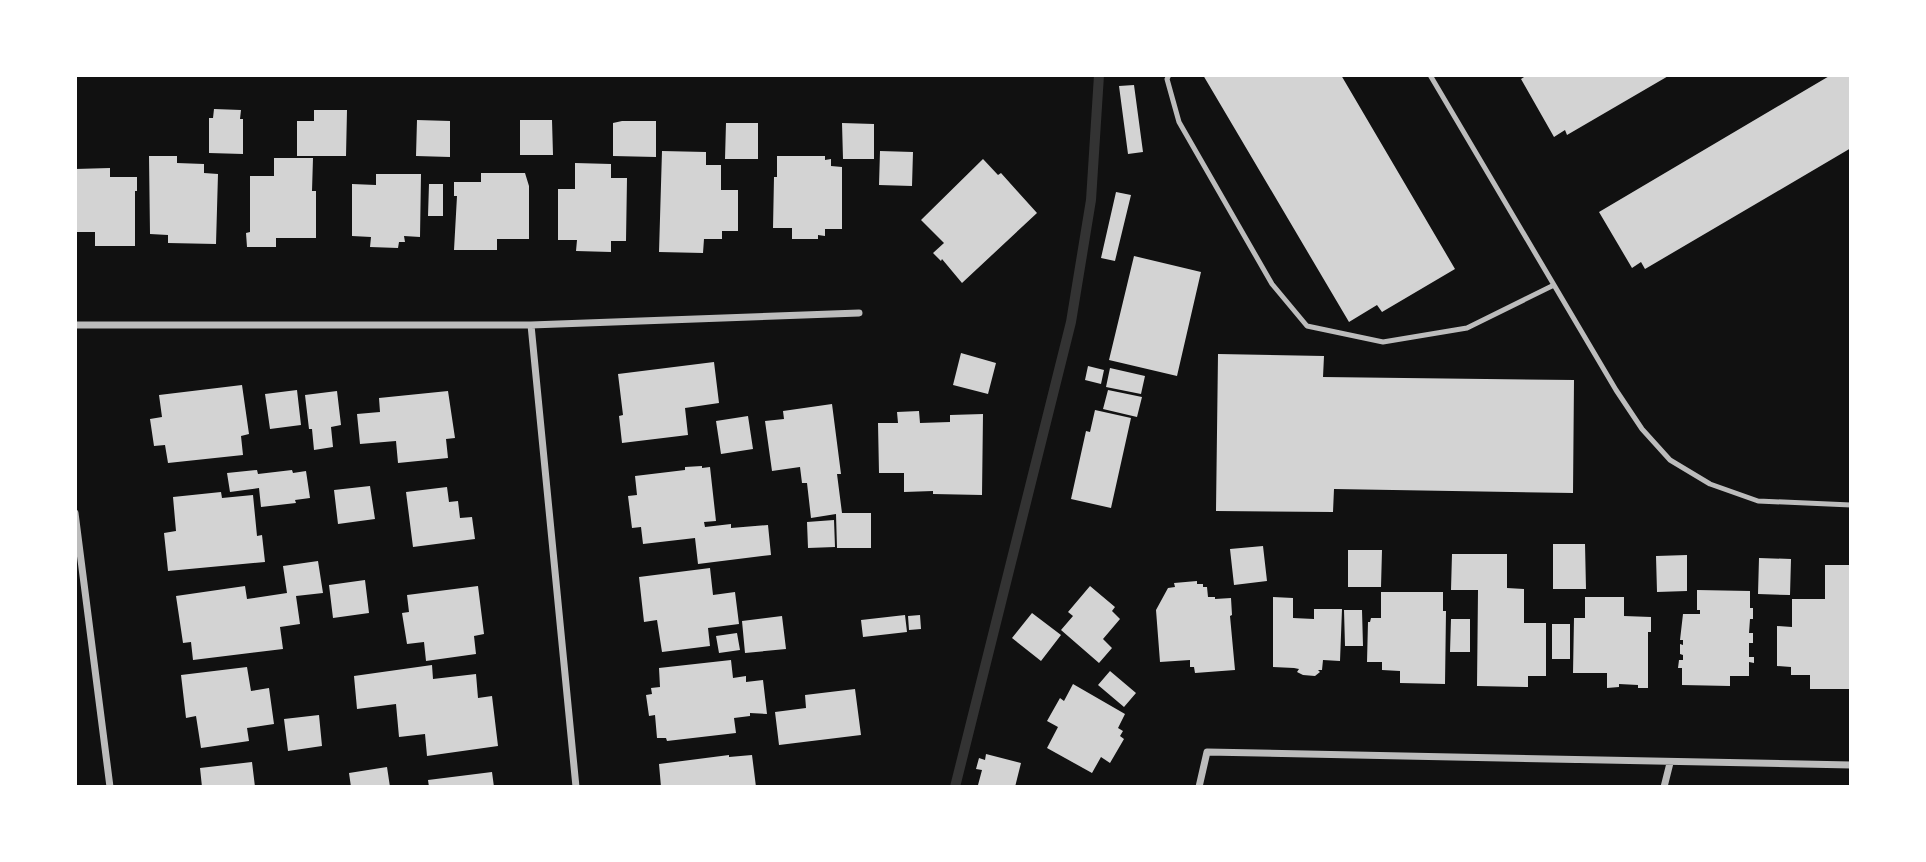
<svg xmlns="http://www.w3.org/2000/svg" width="1926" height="862" viewBox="0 0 1926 862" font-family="Overpass,sans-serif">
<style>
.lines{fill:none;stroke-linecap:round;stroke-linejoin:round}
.stream{stroke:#333;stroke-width:10}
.building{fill:#d3d3d3}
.service{stroke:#bcbcbc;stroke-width:5}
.minor{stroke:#bcbcbc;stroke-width:7}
</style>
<rect width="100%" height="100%" fill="#111"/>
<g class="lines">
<path class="stream" d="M955 787 1071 322 1091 200 1099 75"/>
</g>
<path class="building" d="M1203 75H1341L1455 269 1382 312 1377 305 1349 322Z
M1527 75H1670L1567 135 1565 130 1554 137 1521 79Z
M1831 75H1851V148L1645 269 1641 262 1632 268 1599 212Z
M1134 85 1143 152 1128 154 1119 86Z
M214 109 241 110 240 119H243V154L209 153V118H213Z
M314 110H347L346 156H297V121H314Z
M417 120 450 121V157L416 156Z
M520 120H552L553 155H520Z
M622 121H656V157L613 156V123Z
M726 123H758V159H725Z
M842 123 874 124V159H843Z
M662 151 706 152V165H721V190H738V231H722V239H704L703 253 659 252Z
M880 151 913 152 912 186 879 185Z
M149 156H177V163L204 164V173L218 174 216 244 168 243V235L150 234Z
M777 156H825V160L831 159V166L842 167V229H825V236L818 235V239H792V228H773L774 177H777Z
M274 158H313L312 191H316V238H276V247H247L246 233 250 232V176H274Z
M983 159 998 175 1001 173 1037 213 962 283 942 259 941 261 933 253 944 243 921 220Z
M575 163 611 164V178H627L626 241H611V252L576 251 577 240H558V189H575Z
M110 168V177H137V191H135V246H95V232H75V169Z
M481 173H525L529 186V239H497V250H454L457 196H454V182H481Z
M376 174H421L420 237 404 236 405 242H399L398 248 370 247 371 237 352 236V184L376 185Z
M429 184H443V216H428Z
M1116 192 1131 195 1115 261 1101 258Z
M1134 256 1201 272 1177 376 1109 360Z
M961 353 996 363 988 394 953 385Z
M1218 354 1324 356 1323 377 1574 380 1573 493 1334 489 1333 512 1216 511Z
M714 362 719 403 685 408 688 435 622 443 619 416 623 415 618 374Z
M1088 366 1104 370 1101 384 1085 380Z
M1110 368 1145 376 1141 394 1106 387Z
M242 385 249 434 241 436 243 455 168 463 165 445 154 446 150 419 162 417 159 395Z
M297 390 301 425 270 429 265 394Z
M1108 390 1142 397 1137 417 1103 409Z
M337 391 341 425 331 427 333 447 314 450 312 429H309L305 395Z
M448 391 455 438 446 439 448 458 398 463 396 441 360 444 357 414 380 412 379 398Z
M832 404 841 474H837L842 513H871V548H837L836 514 811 518 807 483H802L800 467 772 471 765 421 784 419 783 411Z
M1095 410 1131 418 1111 508 1071 499 1086 431 1090 432Z
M919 411 920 423 950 422V415L983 414 982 495 933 494V491L904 492V473H879L878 423H898L897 412Z
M748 416 753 449 721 454 716 421Z
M702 466V468L710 467 716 521 704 522 705 527 731 524V528L768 525 771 555 698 564 695 538 643 544 641 527 632 528 628 496 637 495 635 476 685 470V467Z
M257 470 258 474 292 470 293 473 306 471 310 498 295 500 296 503 261 507 259 488 230 492 227 473Z
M370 486 375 519 338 524 334 490Z
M447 487 449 502 458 501 460 518 472 517 475 539 413 547 406 492Z
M221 492 222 498 253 495 257 536 262 535 265 562 168 571 164 533 176 531 173 497Z
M834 520 835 547 808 548 807 522Z
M1553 544H1585L1586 589H1553Z
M1263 546 1267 581 1234 585 1230 549Z
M1348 550H1382L1381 587H1348Z
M1452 554H1507V588L1524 589V623H1546V676H1528V687L1477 686 1478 590H1451Z
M1687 555V591L1657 592 1656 556Z
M1759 558 1791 559 1790 595 1758 594Z
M318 561 323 593 296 596 300 624 280 627 283 649 193 660 191 642 183 643 176 596 245 586 247 599 287 593 283 566Z
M1825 565H1851V689H1810V675H1791V667L1777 666V626L1792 627V599H1825Z
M710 568 713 595 735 592 739 624 708 628 710 646 662 652 657 620 644 622 639 577Z
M365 580 369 613 333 618 329 585Z
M1197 581V584H1203V587H1207L1208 597H1215V599L1231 598 1232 615 1230 616 1235 670 1195 673 1194 667H1190V660L1160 662 1156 610 1168 588 1175 587 1174 583Z
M478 586 484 634 474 636 476 654 426 661 424 642 407 644 402 613 409 612 407 595Z
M1090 586 1115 607 1112 611 1120 619 1103 639 1112 648 1099 663 1061 630 1073 616 1068 612Z
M1697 590 1750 591V608H1753V619H1750L1749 633H1753V643H1749V657H1754V663L1749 662V676H1730V686L1682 685V668H1678L1679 660H1683V655L1680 654V644L1683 645V640H1680L1683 614H1700V610H1697Z
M1381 592H1443V611H1446L1445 684 1400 683V671L1382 670V662H1367L1368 622H1370L1371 618H1381Z
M1273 597 1293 598V618L1314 619V609H1342L1340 661 1323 660 1322 670H1318L1320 672 1315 676 1303 675 1297 672 1299 669 1294 668 1273 667Z
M1585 597H1624V616L1651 617V632H1648V688H1638V685L1619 684V687L1607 688V673H1573L1574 618H1585Z
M1344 610H1362L1363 646H1345Z
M1032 613 1061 635 1041 661 1012 638Z
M905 615 907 632 863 637 861 620Z
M920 615 921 629 909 630 908 616Z
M782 616 786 649 745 653 742 621Z
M1451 619H1470V652H1450Z
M1552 624H1570V659H1552Z
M737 633 740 650 719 653 716 636Z
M731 660 733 678 746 676V682L763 680 767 714 750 713V716L734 718 736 733 667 741 666 738H657L655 715 649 716 646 695 652 694 651 688 660 687 659 668Z
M432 665 433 679 476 674 478 698 492 696 498 746 427 756 425 734 399 737 396 704 357 709 354 676Z
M247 667 251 691 269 688 274 724 247 728 249 741 201 748 196 716 186 718 181 675Z
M1110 671 1136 693 1124 707 1098 685Z
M1073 684 1125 714 1118 728 1123 731 1120 736 1124 739 1110 763 1101 757 1092 773 1047 748 1058 727 1047 721 1060 698 1064 701Z
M855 689 861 735 779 745 775 712 806 708 805 695Z
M319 715 322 746 288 751 284 719Z
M986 754 1021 763 1015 787 978 785 982 770 976 769 979 758 985 760Z
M729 755V757L752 755 756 787H661L659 764Z
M252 762 255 787H202L200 768Z
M387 767 390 787H351L349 773Z
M492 772 494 787H429L428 780Z"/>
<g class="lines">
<path class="service" d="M1169 75 1167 79 1179 122 1272 284 1307 326 1383 342 1467 328 1554 285
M1430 75 1616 390 1642 429 1670 460 1710 484 1758 501 1851 505"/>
<path class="minor" d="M75 325H531L859 313
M531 325 576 787
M75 513 110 787
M1199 787 1207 752 1851 765
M1664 787 1670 763"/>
</g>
<rect width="1926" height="862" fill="none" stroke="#ffffff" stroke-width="154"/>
</svg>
